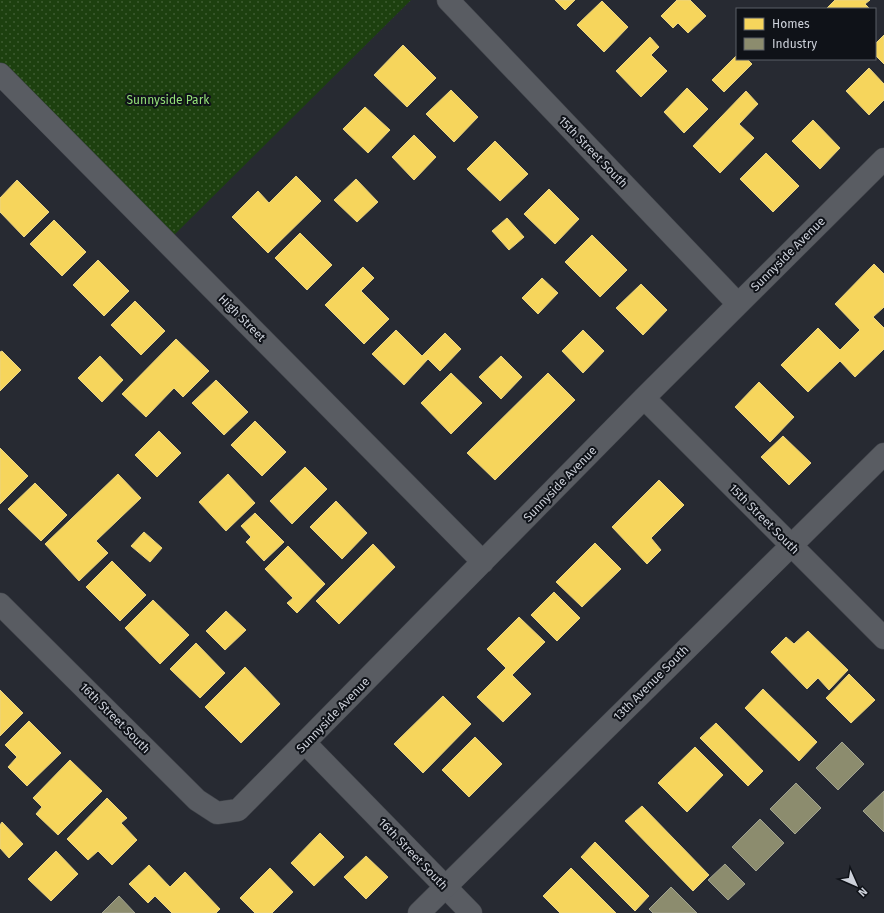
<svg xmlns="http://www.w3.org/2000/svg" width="884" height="913" viewBox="0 0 884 913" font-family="'Fira Sans',sans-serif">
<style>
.park{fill:url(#park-dots)}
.homes{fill:#f6d55c;stroke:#ead482}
.industry{fill:#8c8c6e;stroke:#a0a18e}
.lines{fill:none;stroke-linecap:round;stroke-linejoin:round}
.street-casing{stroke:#42454b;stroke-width:23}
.secondary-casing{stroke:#42454b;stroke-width:23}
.street{stroke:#595c62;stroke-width:22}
.secondary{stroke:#595c62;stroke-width:22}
.labels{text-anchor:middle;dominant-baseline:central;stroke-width:4;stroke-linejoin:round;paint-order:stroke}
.park-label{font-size:12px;fill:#93df78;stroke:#0f1218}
.street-label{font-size:12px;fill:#cdd1da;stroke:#0f1218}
</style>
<defs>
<pattern id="park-dots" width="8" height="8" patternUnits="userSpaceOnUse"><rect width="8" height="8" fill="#1d400f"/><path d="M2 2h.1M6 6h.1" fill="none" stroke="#3d5b31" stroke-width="1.8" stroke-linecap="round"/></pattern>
</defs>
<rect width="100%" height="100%" fill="#272a32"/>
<path class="park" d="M0 0H411L167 242 0 74Z"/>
<path class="homes" d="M555 0H575L565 10Z
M677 0H690L706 16 688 33 678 23 673 28 661 16Z
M835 0H870L865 4 870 9H826Z
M602 1 628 27 604 52 577 25Z
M884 35V64L875 55V44Z
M650 37 659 47 651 55 667 71 641 97 616 71Z
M403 45 436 78 407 107 374 75Z
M737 55V59H747L752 64 724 92 712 80Z
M869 68 884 84V100L869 115 846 91Z
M687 88 708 109 684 133 664 112Z
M451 90 478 117 454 142 426 114Z
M746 91 758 104 739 124 754 138 720 173 693 146Z
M365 107 390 130 368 153 343 129Z
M813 120 840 148 820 169 792 141Z
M414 135 436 157 414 180 392 157Z
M495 141 528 174 500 201 467 169Z
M766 153 799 186 773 212 740 179Z
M296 176 321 201 268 253 232 217 258 191 269 203Z
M356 179 378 202 357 222 334 200Z
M17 180 49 212 24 237 0 212V198Z
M549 189 579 219 555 244 524 214Z
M507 218 524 237 509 250 492 231Z
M54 220 86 252 62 276 30 244Z
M300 233 332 265 307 290 275 258Z
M592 235 627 270 600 297 565 262Z
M98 260 129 291 104 316 73 285Z
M874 264 884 274V307L873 317 884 328V349L855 377 840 361 808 392 781 365 818 328 840 350 860 330 835 304Z
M363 267 374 278 361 291 389 319 364 344 325 305Z
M542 278 558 293 538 314 522 298Z
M641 284 667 310 643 335 616 308Z
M135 301 165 331 141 355 111 325Z
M396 330 422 356 445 333 461 349 440 371 428 359 404 385 372 354Z
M583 330 604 351 583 373 562 351Z
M176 339 209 371 183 397 174 388 146 417 122 394Z
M2 351 21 370 0 391V352Z
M100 356 123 380 102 402 78 378Z
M501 356 522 377 501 399 479 377Z
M451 373 482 403 451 434 421 403Z
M548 373 575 400 495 480 467 453Z
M216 380 248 412 224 435 192 403Z
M759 382 794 417 770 442 735 407Z
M255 421 286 452 262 476 231 445Z
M159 431 181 453 157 477 135 455Z
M783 436 811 463 789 485 761 457Z
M0 448 28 476 0 504Z
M305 467 327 489 292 524 270 501Z
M118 474 141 498 96 541 108 553 79 581 45 544Z
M228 474 255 503 226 531 199 502Z
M659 480 684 505 651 538 661 550 647 564 612 527Z
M35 483 67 515 41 541 8 509Z
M336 501 367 533 342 559 310 527Z
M255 513 284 542 264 561 246 542 251 537 241 526Z
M144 532 162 548 150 562 131 546Z
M595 543 621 569 582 607 556 582Z
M373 544 395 567 339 624 316 601Z
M288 546 325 584 297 613 287 603 293 598 265 569Z
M112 561 146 595 120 621 86 587Z
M554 592 580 618 557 641 531 615Z
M153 600 189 635 160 664 125 628Z
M226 611 246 630 225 650 206 631Z
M519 617 545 642 512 675 531 694 503 722 477 697 506 668 487 649Z
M808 631 848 670 829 690 818 678 807 689 771 652 786 637 794 644Z
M196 643 225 673 200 698 170 669Z
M245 667 280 704 241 743 205 707Z
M849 674 875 700 851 723 826 698Z
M763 689 817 742 799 761 745 708Z
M0 690 23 713 0 736Z
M443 696 471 724 423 773 394 744Z
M29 721 61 753 27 786 8 767 17 757 5 745Z
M716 723 763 771 748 786 700 738Z
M475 737 502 764 469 797 442 770Z
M695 747 723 775 687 812 658 783Z
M70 760 102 791 58 835 36 814 42 807 33 798Z
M107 798 127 818 121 823 137 840 112 865 98 851 88 860 67 839Z
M642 806 709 875 693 891 625 821Z
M2 822 23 844 9 858 0 848V825Z
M320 833 344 857 314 886 291 863Z
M595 842 649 896 635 911 581 857Z
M56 851 78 874 51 901 28 879Z
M366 856 388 877 366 899 344 877Z
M149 865 170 887 185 872 220 909 216 913H172L155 896 148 903 129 884Z
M270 868 293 892 272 913H255L240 898Z
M571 868 616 913H560L543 896Z"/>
<path class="industry" d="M842 742 864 764 838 790 816 768Z
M796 783 821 808 795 834 770 809Z
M884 791V832L863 811Z
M760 819 784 843 756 871 732 847Z
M725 864 745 884 728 900 708 880Z
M671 887 697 913H653L649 909Z
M119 896 135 913H102Z"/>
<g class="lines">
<g class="street-casing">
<path id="street" d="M448 0 738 304
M0 74 483 562
M644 398 884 638
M0 604 197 800 217 813 238 810 644 398 884 159
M305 743 471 913"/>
</g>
<g class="secondary-casing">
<path id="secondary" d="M419 913 884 454"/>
</g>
<use href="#street" class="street"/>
<use href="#secondary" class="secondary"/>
</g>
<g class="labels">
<g class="park-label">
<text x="168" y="100">Sunnyside Park</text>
</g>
<g class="street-label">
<text transform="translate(593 152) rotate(46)">15th Street South</text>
<text transform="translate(788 254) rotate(-45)">Sunnyside Avenue</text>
<text transform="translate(242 318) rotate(45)">High Street</text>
<text transform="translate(560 484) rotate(-46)">Sunnyside Avenue</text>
<text transform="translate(764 519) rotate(45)">15th Street South</text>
<text transform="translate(651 683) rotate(-45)">13th Avenue South</text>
<text transform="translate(333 715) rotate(-46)">Sunnyside Avenue</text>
<text transform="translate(115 718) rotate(45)">16th Street South</text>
<text transform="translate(413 854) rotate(46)">16th Street South</text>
</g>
</g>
<rect x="736" y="8" width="140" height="52" fill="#0f1218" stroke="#5b5e66"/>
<rect x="744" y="18" width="20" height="12" fill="#f6d55c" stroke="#5b5e66"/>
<text x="772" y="28" font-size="12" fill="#cdd1da">Homes</text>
<rect x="744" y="38" width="20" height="12" fill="#8c8c6e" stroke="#5b5e66"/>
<text x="772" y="48" font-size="12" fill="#cdd1da">Industry</text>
<g transform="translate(856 885) rotate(135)" stroke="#0f1218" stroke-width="3" paint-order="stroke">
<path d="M0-3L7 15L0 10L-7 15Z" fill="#cdd1da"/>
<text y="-6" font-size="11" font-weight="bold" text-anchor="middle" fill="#cdd1da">N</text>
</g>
</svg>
